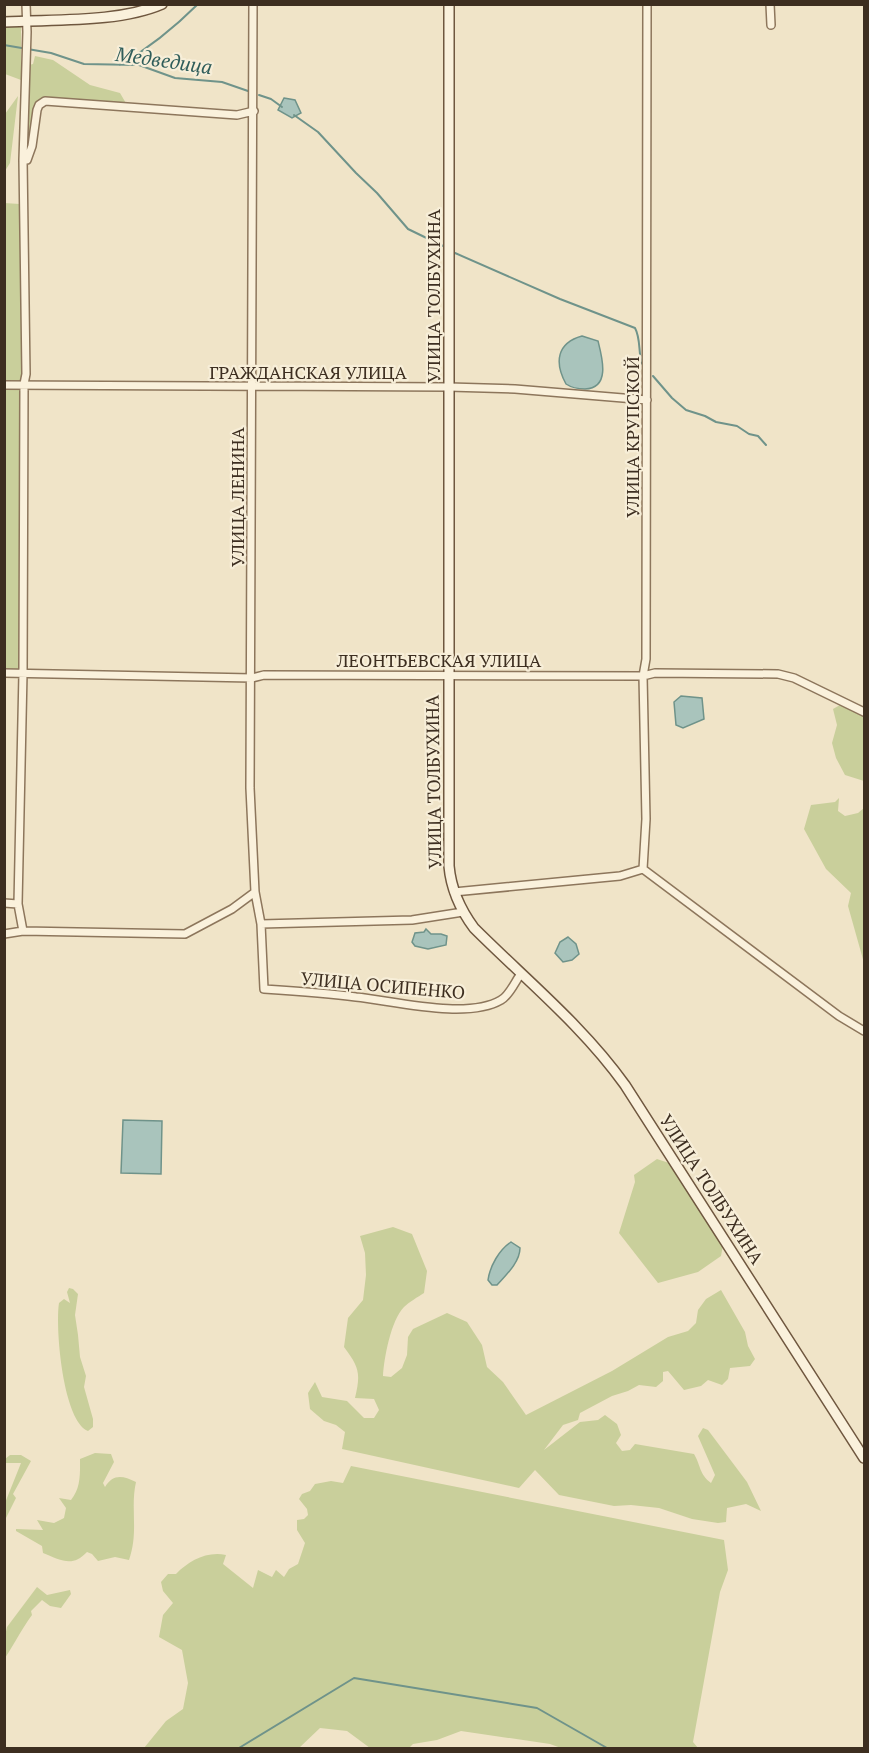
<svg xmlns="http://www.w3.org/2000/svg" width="869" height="1753" viewBox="0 0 869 1753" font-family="'PT Serif',serif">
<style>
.green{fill:#c9cf9b}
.water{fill:#a9c4bc;stroke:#6f938a;stroke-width:1.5}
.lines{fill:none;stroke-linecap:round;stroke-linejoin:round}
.stream{stroke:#6f938a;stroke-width:2}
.street-casing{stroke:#8d765c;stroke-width:10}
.secondary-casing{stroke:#6f573f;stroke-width:12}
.street{stroke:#faf1dc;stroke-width:7}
.secondary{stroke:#faf1dc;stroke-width:9}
.labels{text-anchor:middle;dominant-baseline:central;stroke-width:4.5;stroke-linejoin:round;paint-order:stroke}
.street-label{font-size:18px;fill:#3d2e20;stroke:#f7eed8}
.water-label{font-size:20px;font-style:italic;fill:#2f5d5a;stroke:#f7eed8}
</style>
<rect width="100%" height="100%" fill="#f0e4c8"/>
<path class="green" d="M5 25H21V80L5 74Z
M35 56 53 60 90 85 120 93 127 105 41 101 31 146 25 156 29 65 33 64Z
M18 96 10 163 5 171V114Z
M4 203 20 204 22 371 21 381 5 382Z
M4 389H20V665L17 671 4 672Z
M840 705 864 717V781L845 775 836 758 832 743 837 725 833 709Z
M839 798 838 811 845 816 858 813 864 808V963L848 906 851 893 826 869 804 829 811 805 835 802Z
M657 1159 669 1163 723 1245 721 1256 698 1272 658 1283 619 1233 635 1182 634 1175Z
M393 1227 412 1234 427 1271 424 1293C418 1297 409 1302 404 1307 391 1320 384 1358 383 1376L391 1377 402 1368 407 1355 408 1337 413 1329 447 1313 467 1322 482 1345 487 1367 503 1382 526 1415 612 1371 668 1337 688 1331 696 1323 698 1310 706 1299 721 1290 745 1332 748 1346 755 1359 750 1366 730 1368 728 1379 722 1385 708 1380 701 1386 684 1390 668 1371 663 1372V1381L656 1387 639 1385 628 1391 612 1396 580 1413 578 1420 563 1425 544 1450 580 1422 598 1420 605 1415 617 1424 621 1435 616 1443 622 1451 630 1450 635 1444 694 1454C701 1466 699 1474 711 1483L715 1475 698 1436 703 1428 708 1430 747 1482 761 1511 746 1504 727 1508 726 1522 718 1523 692 1519 659 1508 631 1505 614 1506 559 1495 535 1470 519 1488 342 1449 345 1432 336 1425 324 1421 310 1409 308 1393 315 1382 322 1397 347 1401 364 1418H374L379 1410 374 1399 355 1398C361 1373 359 1367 344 1347L348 1318 363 1300 366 1275 365 1253 360 1236Z
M69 1288 73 1289 78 1294 75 1315 78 1335 80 1357 86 1376 84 1387 93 1419V1427L88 1431C63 1421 55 1328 59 1303L64 1299 70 1303 67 1292Z
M95 1453 111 1454 114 1462 103 1483 105 1487C113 1474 122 1475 136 1482 130 1509 139 1531 129 1560L115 1557 98 1561 92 1554 87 1552C72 1568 61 1560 43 1553L42 1546 16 1531V1529L43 1530 37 1520 54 1523 64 1518 66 1508 59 1498 71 1500C81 1488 80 1473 80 1459Z
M10 1455H21L31 1461 13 1494 16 1498 5 1520V1503L21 1463H5V1459Z
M351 1466 724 1540 728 1570 720 1592 693 1742 698 1748H561L550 1744 461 1731 437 1740 413 1744 409 1748H370L347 1731 320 1728 299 1748H144L166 1721 183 1709 188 1683 182 1650 159 1637 163 1615 173 1603 163 1591 161 1582 168 1574H176C189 1561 206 1551 226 1555L223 1564 253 1588 258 1570 272 1577 276 1570 284 1577 289 1569 298 1564 305 1543 297 1530V1520L304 1519 308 1515 307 1509 299 1499 302 1494 310 1491 315 1484 331 1481 343 1483Z
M37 1587 47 1595 70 1590 71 1594 61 1608 50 1606 42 1600 31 1611 32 1615C21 1630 15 1643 5 1658V1636L7 1627Z"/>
<path class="water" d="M284 98 295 100 301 113 292 118 278 110Z
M582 336 598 341C602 357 611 388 585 389 578 389 572 388 566 384 554 362 557 343 582 336Z
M681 696 702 698 704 719 683 728 676 725 674 702Z
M426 929 431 934H441L447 936 446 945 428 949 415 946 412 942 415 933 424 932Z
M568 937 576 944 579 954 572 960 563 962 555 953 560 942Z
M123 1120 162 1121 161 1174 121 1173Z
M511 1242 520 1248C520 1262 506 1275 497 1285H492L488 1280C490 1266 499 1250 511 1242Z"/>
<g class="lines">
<path class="stream" d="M4 45 51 53 84 64 139 65 175 78 222 82 248 91
M120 65C149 48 174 28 198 4
M259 95 271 99 282 107
M294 115 318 132 356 173 377 193 408 229 443 246
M455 253 560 299 635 328C641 339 638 352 642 364
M653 376 672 398 686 410 705 416 716 422 737 426 749 434 758 436 766 445
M239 1748 354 1678 537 1708 607 1748"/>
<g class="street-casing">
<path id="street" d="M253 4 250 788 255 892 261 924 264 989C295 991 326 993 356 997 394 1001 467 1020 501 1000 509 996 515 982 520 975
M770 4 771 25
M23 160H27L32 146 37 110 39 105 45 101 237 115 254 111
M4 385 449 387 515 389 647 400
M4 673 252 678 264 675 643 676 655 673 778 674 794 678 864 712
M643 869 646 819 643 676 646 659 647 4
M643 869 839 1016 864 1031
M454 892 620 876 643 869
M4 903 18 904
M261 924 412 920 463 912
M23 931 18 904 23 673 24 384 26 374 23 160 27 32 26 4
M4 934 23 931 185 934 232 909 255 892"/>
</g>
<g class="secondary-casing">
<path id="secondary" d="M449 4V866C451 889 460 909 474 928 525 979 583 1026 625 1085L864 1458
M4 22C53 19 118 23 162 4"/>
</g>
<use href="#street" class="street"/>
<use href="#secondary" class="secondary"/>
</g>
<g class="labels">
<g class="street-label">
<text transform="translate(433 296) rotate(-90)">УЛИЦА ТОЛБУХИНА</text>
<text x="308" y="372">ГРАЖДАНСКАЯ УЛИЦА</text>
<text transform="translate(632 437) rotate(-90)">УЛИЦА КРУПСКОЙ</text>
<text transform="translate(237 497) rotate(-90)">УЛИЦА ЛЕНИНА</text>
<text x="439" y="660">ЛЕОНТЬЕВСКАЯ УЛИЦА</text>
<text transform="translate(433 782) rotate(-91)">УЛИЦА ТОЛБУХИНА</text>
<text transform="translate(383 985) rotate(5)">УЛИЦА ОСИПЕНКО</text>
<text transform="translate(712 1189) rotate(57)">УЛИЦА ТОЛБУХИНА</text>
</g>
<g class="water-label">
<text transform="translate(164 60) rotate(8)">Медведица</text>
</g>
</g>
<rect width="869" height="1753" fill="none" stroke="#3d2e20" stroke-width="12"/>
</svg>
